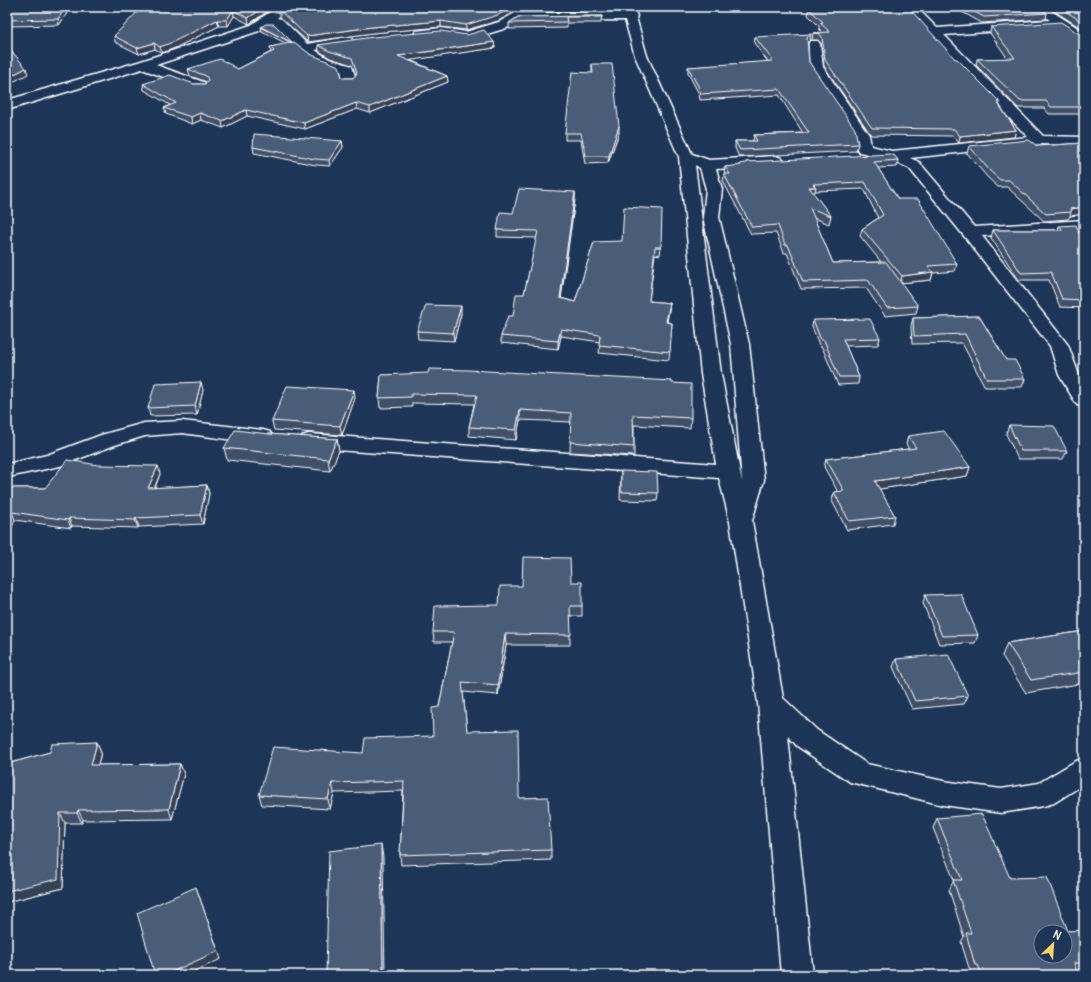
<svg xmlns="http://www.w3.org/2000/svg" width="1091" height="982" viewBox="0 0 1091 982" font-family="Delius,sans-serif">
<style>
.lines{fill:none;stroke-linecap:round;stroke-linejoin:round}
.minor-casing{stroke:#fff;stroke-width:3}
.minor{fill:#1d3557;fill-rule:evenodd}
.wall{fill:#405068;stroke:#fff;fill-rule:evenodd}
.shaded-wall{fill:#344155;stroke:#fff}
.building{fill:#4a5d79;stroke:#fff;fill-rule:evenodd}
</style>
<rect width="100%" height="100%" fill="#1d3557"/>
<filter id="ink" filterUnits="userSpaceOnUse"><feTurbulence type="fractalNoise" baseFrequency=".025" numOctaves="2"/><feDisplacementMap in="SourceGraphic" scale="8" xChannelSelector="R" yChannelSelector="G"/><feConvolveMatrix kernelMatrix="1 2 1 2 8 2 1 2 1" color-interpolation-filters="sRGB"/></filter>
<g filter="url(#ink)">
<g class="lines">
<g class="minor-casing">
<path id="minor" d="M277 7H291L277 18 282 19 307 44 348 37 352 38 354 41 352 44 315 50 329 59 352 66 356 80 354 83H344L341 71C309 62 296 49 275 26H266L259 31 156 65 206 83 208 86 206 89H196L142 69 7 110V101L11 99 138 62 251 25Z
M621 7H633L637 16 636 17 647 56 692 154 709 160 776 156 781 158 784 161 781 164 776 166 716 169 722 189 719 217 749 344 764 480 752 521 783 698 817 730 867 764 943 781 1001 789 1039 783 1074 762 1084 758V784L1054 803 1044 806 1001 813 943 805 850 782 797 746 788 736 813 975H781L758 703 730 522 719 478 309 448 302 446 299 441 302 436 309 434 716 464 701 374 679 157 635 56 625 20 518 21 507 28 467 40 441 36 420 38 416 37 414 34 416 31 441 28 466 32 499 22 515 13 623 12ZM695 165 700 168 706 189 703 217 731 344 742 482 721 374Z
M903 7H916L937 28 1050 20 1031 7H1045L1084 32V41L1080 40 1060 27 944 35 1043 136 1084 137V145L1039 144 910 158 919 162 974 227 1084 220V230L982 236 1068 345 1079 375 1084 384V407L1077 405 1059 375 1050 346 964 236 909 168 886 158 859 152 857 149 855 135 809 67 808 44 810 41H818L820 44 823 67 869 135 871 146 892 151 1028 137 928 35Z
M182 421 263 430 270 432 273 437 270 442 263 444 182 433 145 436 115 445 60 466 13 476 7 474V464L47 455 101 435 144 423Z"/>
</g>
<use href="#minor" class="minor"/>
</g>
<path class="wall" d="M7 7H71L59 25 7 26Z
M135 7H274L249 24 234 16 228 26H219L175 48 162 53 155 49 139 54 115 42 114 36 136 14 135 13 134 8Z
M285 7H602V11L515 12 498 21 466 30 441 27 373 33 308 42 280 17V11Z
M918 7H1039L1047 13 1046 19 982 23 953 7 919 8Z
M1048 7H1084V30Z
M809 9 955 59 999 101V104L1016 130 1014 137 959 143 953 136 871 135 824 66 821 43 818 40H812L813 33H823L819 29V26L808 15Z
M602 16 601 23H567V28L509 29V23L518 17Z
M261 27 292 43 342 78H353L356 75 352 65 330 58 319 51 318 45 494 42 495 48 410 60 447 76 448 82 370 113 357 109 305 129 247 116 223 128 201 120 192 124 166 114 164 108 170 105 144 90 143 84H205L207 82 190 76 188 69H238L271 52 270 47 287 44 262 31Z
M991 27 1084 35V118L1080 114H1049L1044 108H1018L976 65 977 59H1008L990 33Z
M755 37 810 40 808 42 809 62 858 144 856 151 739 157 735 148V141H753L754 135 803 133 779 95 700 100 699 94 688 73V67L768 62 754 43Z
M592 64 619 133 608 163 585 164 581 140H565V133L592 73Z
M342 141 343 147 330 166 316 165 254 153 253 147Z
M1084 143V214L1070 216 1068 219 1044 221 1007 187H998L988 178 967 153 969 146H1037Z
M898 160 897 167 878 168 898 199 957 264 955 271 933 273 931 280 901 283 918 306 916 313 885 316 866 288 801 289 787 253H784L776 233 751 234 723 181 725 167 740 166V164L745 163 746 162ZM864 189 878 218 862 229 860 236 881 262 833 263 814 218 829 224 831 216 814 194 815 191Z
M575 192V199L561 298 575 302 594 242 661 247 660 255 655 254 649 301 670 303 669 310 667 322 672 323 669 360 599 353 600 342 561 336 558 349 501 343V336L513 316 524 294 537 238 497 237V230L513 213Z
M1059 226 1084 246V308L1060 307 1049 280H1019L991 238 993 230H1058Z
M461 314 454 341 418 339 417 331Z
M979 316 1006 360 1025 379 1022 387H985L962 343 912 344 911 326 913 318Z
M813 320 880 338 878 345 846 346 859 377 858 384 838 385 822 347H820L812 327Z
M381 375 672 383 691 418 690 428 634 425V456L570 452 571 422 520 420 516 440 469 436V427L474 404 412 403V407L380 408 379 398Z
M203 390 197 415 150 416 148 408Z
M355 398 342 435 274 430 272 421Z
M1009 425 1067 451 1063 459H1018L1006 434Z
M269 434 337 439 339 451 330 471 227 460 224 448Z
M908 436 970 467 967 476 879 489 895 516 893 524 847 530 832 501 834 492H838L824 467 826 459 909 449 906 444Z
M621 471 658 493 657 501 620 500Z
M160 474 155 488 207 485 209 494 203 524 139 527 138 528 72 526 71 528 15 520 7 536V488H45Z
M571 582 582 606V616H570V645H506L498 695 463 692 467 731 519 798 551 850V860L401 865 400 855 403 791 334 793 330 809 262 805 259 795 363 753 433 736 452 642H434L433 632 499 605 522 586Z
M925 595 978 635 975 643 939 644 923 603Z
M1084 631V683L1026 693 1002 656 1007 643Z
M896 659 968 696 964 704 912 709 893 667Z
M97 742 101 753 98 765 180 764 184 774 172 819 83 820 82 823H65L63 888 7 902V764L50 752Z
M937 818 1010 878 1068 931 1084 932V972H1077L1078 975H974V974H971L961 942 964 937 949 890 954 880 933 828Z"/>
<path class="shaded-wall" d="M66 7H71L59 25 58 19Z
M265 7H274L249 24 248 18Z
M513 7H515V12L498 21 466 30V25Z
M233 10 234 16 228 26 227 20Z
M217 20 219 26 175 48 162 53 160 47Z
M441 21V27L373 33 308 42 307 36 372 27Z
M811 34 810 40 806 44 807 38Z
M494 42 495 48 399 62 398 56Z
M154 43 155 49 139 54 137 48Z
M26 68 28 74 7 85V78Z
M447 76 448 82 370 113V107Z
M356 103 357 109 305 129 304 123Z
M246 110 247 116 223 128 222 121Z
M200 113 201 120 192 124 191 117Z
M619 126V133L608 163 609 156Z
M1016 130 1014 137 959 143 960 136Z
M342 141 343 147 330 166 329 160Z
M809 187H816L814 194Z
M575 192V199L560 306V298Z
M1084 207V214L1070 216 1071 212 1070 209Z
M933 272 931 280 900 283 902 276Z
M670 303 669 310 665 330 666 322Z
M461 306V314L454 341 453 333Z
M561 329V336L558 349V341Z
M201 382 203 390 197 415 195 406Z
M354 390 355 398 342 435 340 426Z
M520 410V420L516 440V430Z
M337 439 339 451 330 471 328 459Z
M158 466 160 474 151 496 148 488Z
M970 467 967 476 873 490 875 481Z
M207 485 209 494 203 524 200 515Z
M12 512 15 520 8 536 7 521Z
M69 518 72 526 71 528 68 520Z
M136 518 139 527 138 528 135 520Z
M505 634 506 645 498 695V685Z
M97 742 101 753 95 775 91 765Z
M180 764 184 774 172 819 169 809Z
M332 783 334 793 330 809 328 799Z
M78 810 83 820 82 823 77 813Z
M60 813 65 823 63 888 7 902V891Z
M381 845 383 857 385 975H383Z
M196 887 221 959 186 975H165Z"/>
<path class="building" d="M7 7H66L58 19 7 20Z
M135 7H265L248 18 233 10 227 20H217L173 42 160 47 154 43 137 48 114 36 141 8H134Z
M285 7H513L498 15 466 25 441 21 372 27 307 36 280 11Z
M837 7H908L955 59H957L999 101 997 102 1016 130 960 136 954 129 872 128 825 60 822 37 819 33H813L830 32 820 23 823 22 809 9Z
M965 7H1039L1047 13 984 17Z
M1059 7H1084V23Z
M602 16V17H566L567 22 509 23 518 17Z
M1061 22 1081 35H1084V109L1082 107H1051L1046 101H1020L977 59 1015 58 991 27Z
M266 24H274L293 43 261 27Z
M484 30 494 42 398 56 447 76 370 107 356 103 304 123 246 110 222 121 200 113 191 117 164 108 176 103 143 84 170 75 194 84H205L208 80 206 76 188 69 220 59 238 69 274 51 270 47 294 42 310 54 339 66 342 78H353L357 73 352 58 329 51 318 45 373 37 441 31 467 35Z
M811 34 807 38 809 62 855 129 858 144 740 150 735 141H757L754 135 809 133 779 89 701 94 699 88 688 67 773 61 755 37Z
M7 47 9 48 26 68 7 78Z
M592 64H612L619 126 609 156H586L581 133H565L572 72 593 73Z
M254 134 342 141 329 160 315 159 253 147Z
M1029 140 1037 146 1084 143V207L1070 209 1071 212 1046 214 1009 180H1000L990 171 969 146Z
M890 154 895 156 898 160 874 162 898 199H918L957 264 928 266 933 272 902 276 862 229 883 215 865 182 813 184 816 187H809L831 216 810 208 833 263 886 262 918 306 887 308 868 280 803 282 788 245H785L778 225 752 227 724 174H730L725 167 741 165 740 164 746 163V162Z
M519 189 575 192 560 298 575 302 594 242 622 241 624 207 662 209 661 247H655L649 301 670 303 666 322 672 323 670 352 599 345 600 335 561 329 558 341 501 336 508 316H513L516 294H524L538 231 497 230 500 212 513 213Z
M1076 225 1084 246V300L1062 299 1051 272 1021 273 993 230H1063L1059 226Z
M426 305 461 306 453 333 417 331Z
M979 316 1006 360H1015L1025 379H987L965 334 914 336 913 318Z
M870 319 880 338 843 339 859 377H839L824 340H821L813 320Z
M429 369 468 370 672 381V383L691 384V418L633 415 634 447 570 442 571 413 520 410 516 430 469 427 477 395 411 394V397L379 398 381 375 428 373Z
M201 382 195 406 148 408 155 384Z
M287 386 354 390 340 426 272 421Z
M1009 425 1054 426 1067 451H1021Z
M235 430 269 434 337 439 328 459 224 448Z
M944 431 970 467 875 481 895 516 849 521 834 492 844 491 826 459 916 448 908 436Z
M67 460 98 465 158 466 148 488 207 485 200 515 136 518 135 520 69 518 68 520 12 512 7 521V488H45Z
M621 471 657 472 658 493 621 492Z
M523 557 570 558 571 582H582V606H570L571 635 505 634 498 685 462 682 467 731 518 730 519 798 548 797 551 850 400 855 404 781 332 783 328 799 259 795 273 747 363 753 365 738 433 736 432 708 439 707 454 632H433L435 606 499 605 500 586H522Z
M961 594 978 635 942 636 925 595Z
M1084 631V672L1031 680 1007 643Z
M948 654 968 696 915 701 896 659Z
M97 742 91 765 180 764 169 809 78 810 77 813H60L58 879 7 891V764L50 752 52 744Z
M982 814 1010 878 1047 877 1068 931 1083 930 1084 932V963H1074L1078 975H982L978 965H975L966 933H971L953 880H962L937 818ZM1041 932H1065V956H1041Z
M381 845 383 975H326L329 851Z
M196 887 218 951 165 975H155L137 913Z"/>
</g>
<rect width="1091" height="982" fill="none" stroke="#1d3557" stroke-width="24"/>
<rect x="12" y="12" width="1067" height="958" fill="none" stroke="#fff" stroke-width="1.5" filter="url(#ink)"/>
<g transform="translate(1053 944) rotate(25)"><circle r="19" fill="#1d3557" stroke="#77869a"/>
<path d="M0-3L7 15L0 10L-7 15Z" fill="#ffd166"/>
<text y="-6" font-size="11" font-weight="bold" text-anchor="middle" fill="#ffffff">N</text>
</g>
</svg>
